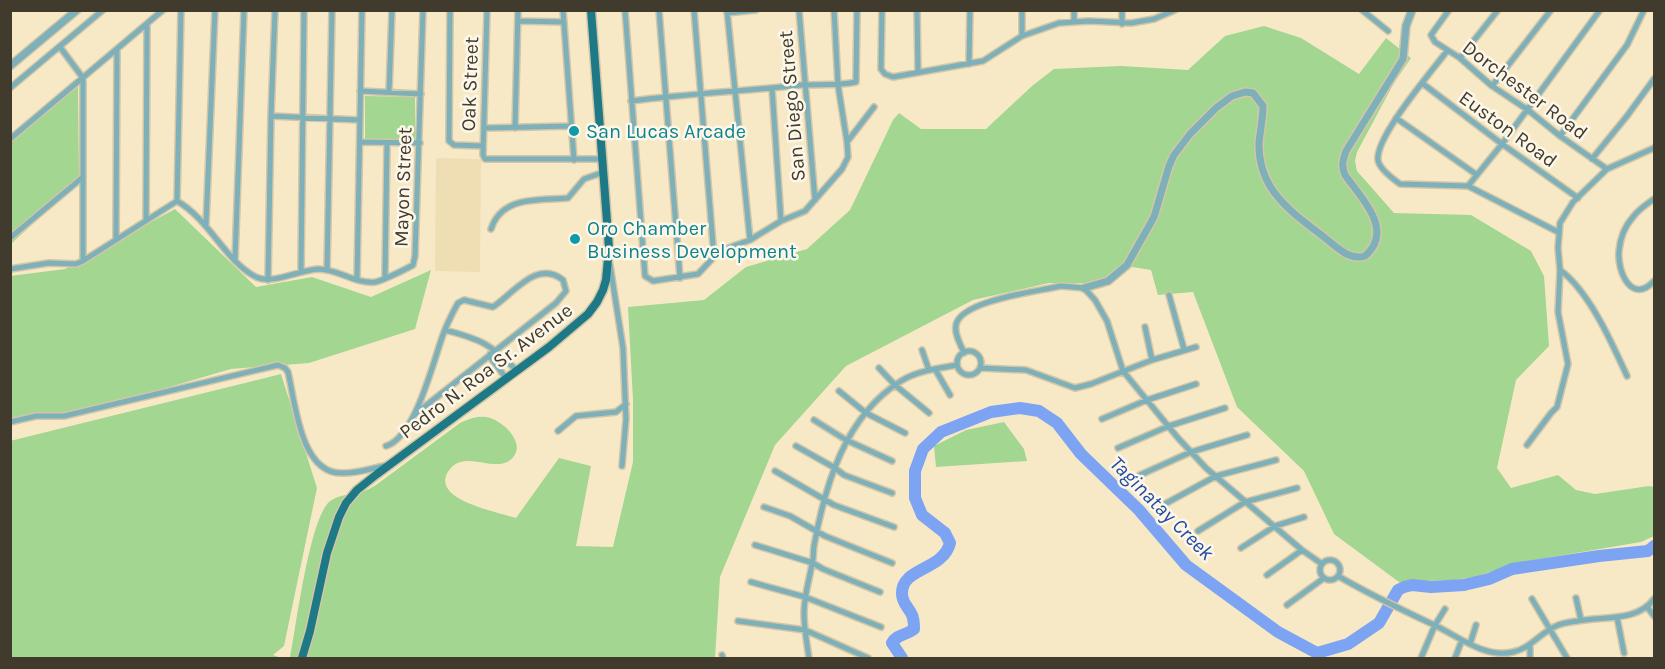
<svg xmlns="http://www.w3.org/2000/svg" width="1665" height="669" viewBox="0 0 1665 669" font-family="Karla,sans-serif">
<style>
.built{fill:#efddb3}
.green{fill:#a3d691}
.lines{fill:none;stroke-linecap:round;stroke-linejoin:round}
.river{stroke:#7da4f3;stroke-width:12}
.minor-casing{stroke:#d3c6a7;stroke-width:8}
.tertiary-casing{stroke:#d3c6a7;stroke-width:10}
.primary-casing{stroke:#d3c6a7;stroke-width:11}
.minor{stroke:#7db0b9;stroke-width:5}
.tertiary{stroke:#7db0b9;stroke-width:7}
.primary{stroke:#1e7987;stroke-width:8}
.culture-dot{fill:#0f9aa8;stroke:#fdf7e9;stroke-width:2}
.labels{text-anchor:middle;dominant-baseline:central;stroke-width:5;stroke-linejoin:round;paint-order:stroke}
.street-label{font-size:20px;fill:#413b2d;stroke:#fdf7e9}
.culture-label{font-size:20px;fill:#0d838f;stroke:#fdf7e9;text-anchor:start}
.water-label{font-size:21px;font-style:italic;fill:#214aa4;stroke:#fdf7e9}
</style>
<rect width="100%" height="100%" fill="#f8e9c6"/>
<path class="built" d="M436 158 481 159 480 272 435 271Z"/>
<path class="green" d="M1264 26 1301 38 1359 74 1386 38 1411 58 1394 83 1357 152 1355 161 1357 171 1394 213 1471 215 1531 251 1544 276 1549 346 1516 380 1497 468 1511 488 1558 475 1576 490 1595 494 1649 486 1654 487V536L1641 542 1517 563 1475 577 1455 580 1399 582 1334 534 1304 471 1237 407 1193 292 1158 295 1151 270 1120 265 1108 278 1095 283H1049L973 300 846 366 775 445 720 577 715 658H290C296 628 309 521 329 502 338 494 353 495 364 491 368 490 372 487 376 485L460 423C469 419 476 416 486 417 501 419 525 441 514 456 499 477 466 448 450 469 426 499 498 512 516 518L559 458 591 466 576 546 613 547 633 462V400L628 307 704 300 746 267 807 249 850 210 893 120 899 113 921 129H986L1032 86 1054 69 1121 66 1188 70 1225 36Z
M78 83 79 181 11 244V143Z
M365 96 415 97V141L365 140Z
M175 209 256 287 312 277 371 297 431 270 415 329 309 363 231 369 91 410 43 415 11 422 10 276 65 269Z
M281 374 317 488 284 646 273 655 281 658H11L10 441Z
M1004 422 1024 449 1027 461 936 467 934 446 966 430Z"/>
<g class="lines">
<path class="river" d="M902 658 892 643C897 634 907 635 914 629 914 624 914 619 912 615 909 608 902 603 902 594 901 567 943 571 950 543L945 533 922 515 915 498V471L923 449 941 432 991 412 1020 408 1039 411 1057 423 1081 454 1139 510 1186 565 1278 632 1317 653 1348 644 1379 623 1398 590 1404 587 1412 585 1431 587 1464 585 1489 579 1512 569 1599 556 1648 551 1654 546"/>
<g class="minor-casing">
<path id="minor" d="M450 10 449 141 454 145 483 146
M487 10 483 155 485 159H603
M563 10 574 160
M625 10 645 276 653 281 698 274 714 257 728 248 750 240 781 221 805 211 842 169 848 157 847 142 874 107
M659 10 680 278
M694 10 714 257
M727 10 750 240
M799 10 815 200
M834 10 838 85 847 142
M882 10 881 69 885 74 893 77 983 61 1022 36 1059 23 1089 21 1131 23 1154 19 1175 10
M917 10 918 72
M1022 10V36
M1074 10V21
M1122 10V24
M1362 10 1388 31
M1449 10 1431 35 1435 42 1460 58 1492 86 1528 110 1560 136 1607 169
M727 13 756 10
M518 21 564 22
M1447 51C1432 71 1375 137 1378 160 1379 168 1393 179 1400 184L1468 186 1558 232
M1460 58 1498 10
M969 64 970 10
M1422 83 1502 144 1578 198
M1492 86 1551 10
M10 88 103 10
M772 88 781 221
M360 91 421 94
M389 92 392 10
M631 101C687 94 744 91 801 85 819 84 837 86 856 82L857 10
M271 116 359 120
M1396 118 1477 175
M484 128 571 126
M515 128 518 10
M1560 136 1627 45 1644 10
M10 139 163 10
M360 142 420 143
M1592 159 1627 116 1654 79
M1468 186 1502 144 1600 10
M1654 199C1647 204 1639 209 1633 217 1625 226 1620 239 1619 251 1617 272 1632 305 1654 281
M177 201 181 10
M146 221 147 24
M206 224 215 10
M491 229C502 195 539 201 568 198L584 179 604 172
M10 238 83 177
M116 239 117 50
M235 260 244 10
M83 261 177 201C210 220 225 261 256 277 272 285 299 270 318 269 338 269 355 284 375 282 382 281 406 269 413 265L415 256 423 10
M610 265 623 348 626 419 622 466
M10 269 49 263 76 264 83 261V78L60 47
M327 270 332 10
M1560 270C1589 291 1612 343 1627 376
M301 272 304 10
M385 277 387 143
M268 280 271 116 275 10
M357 280 362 10
M1169 295 1184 349
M1145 327 1152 360
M445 330C480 339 491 344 516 370
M922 350 929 370
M957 363a12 12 0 1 1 24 0a12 12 0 1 1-24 0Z
M964 353C961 345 954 334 956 325 960 302 1031 292 1051 288L1061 286 1084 288 1095 300 1107 321 1123 371 1178 438 1206 468 1302 550 1322 564
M490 354V357L506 378
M879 368 895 385 929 413
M980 368 1026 370 1075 388 1091 384 1152 360 1196 347
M935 369 950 395
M839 391 866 413 905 433
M1102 419 1147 400 1196 384
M814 420 846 440 892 461
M10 422 36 416H64L278 365 285 368 288 372C295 401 300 473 341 473 356 474 373 468 388 465
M558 431 576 416 616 412 626 404
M1527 445 1551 413 1557 407 1568 364 1558 312 1560 270 1558 248 1560 223 1573 202 1607 169 1654 148
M386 446C416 437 433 361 444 332 448 322 453 312 458 303L464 300 493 307C514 293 537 259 563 280L566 291 556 303 414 415
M796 446 835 468 844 475 892 493
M1118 448 1169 426 1225 408
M775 471 834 505 894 527
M1140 475 1191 452 1247 435
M1163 505 1216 476 1276 460
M764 507 790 516 825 536 892 563
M1198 531 1245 502 1297 488
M755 545 813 563 823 569 880 592
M1241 548 1275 526 1304 517
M1320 570a10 10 0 1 1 20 0a10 10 0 1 1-20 0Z
M1267 575 1302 550
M1338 576C1369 594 1400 609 1432 624 1457 635 1484 659 1513 652 1531 648 1540 633 1556 626 1562 623 1571 622 1578 621 1604 616 1637 622 1654 599
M751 582 805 597 881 627
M1576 598 1581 620
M1532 599 1567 658
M1287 605 1324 578
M1648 608 1654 616
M1617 617 1624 653
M738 621 805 630 868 658
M1470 644 1476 625
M1530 645V658
M722 655 723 658
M809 658C807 644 804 628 804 613 804 596 809 581 812 564 814 558 813 552 814 546 825 485 845 416 901 381 917 371 939 368 957 365
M1421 658 1435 625 1445 609
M1455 658 1462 640"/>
</g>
<g class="tertiary-casing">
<path id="tertiary" d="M10 66 77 10
M1084 288 1108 281 1127 265 1154 217 1169 166 1174 155 1190 134 1216 108 1232 96 1245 92 1253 93 1263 106C1263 119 1260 131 1259 143 1258 191 1292 212 1325 238 1337 247 1349 261 1365 256 1395 230 1361 198 1345 175 1341 166 1343 160 1346 151L1403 59 1406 26 1412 10"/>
</g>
<g class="primary-casing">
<path id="primary" d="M302 658 310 631 327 553 339 517 346 503 357 490 377 474 549 347 588 314 597 302 603 290 606 280 609 248 591 10"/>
</g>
<use href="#minor" class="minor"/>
<use href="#tertiary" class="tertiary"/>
<use href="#primary" class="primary"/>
</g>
<g class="culture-dot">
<circle cx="574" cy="131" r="6"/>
<circle cx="575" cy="239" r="6"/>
</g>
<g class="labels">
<g class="street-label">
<text transform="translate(470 84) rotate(-88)">Oak Street</text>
<text transform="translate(1525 90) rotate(37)">Dorchester Road</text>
<text transform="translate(792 106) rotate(-95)">San Diego Street</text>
<text transform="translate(1508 129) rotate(36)">Euston Road</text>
<text transform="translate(403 187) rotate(-88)">Mayon Street</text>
<text transform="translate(486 371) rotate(-37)">Pedro N. Roa Sr. Avenue</text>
</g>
<g class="culture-label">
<text x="586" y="131">San Lucas Arcade</text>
<text x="587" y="228">Oro Chamber<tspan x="587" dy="23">Business Development</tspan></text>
</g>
<g class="water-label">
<text transform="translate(1162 508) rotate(45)">Taginatay Creek</text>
</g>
</g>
<rect width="1665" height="669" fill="none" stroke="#413b2d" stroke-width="24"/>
</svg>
